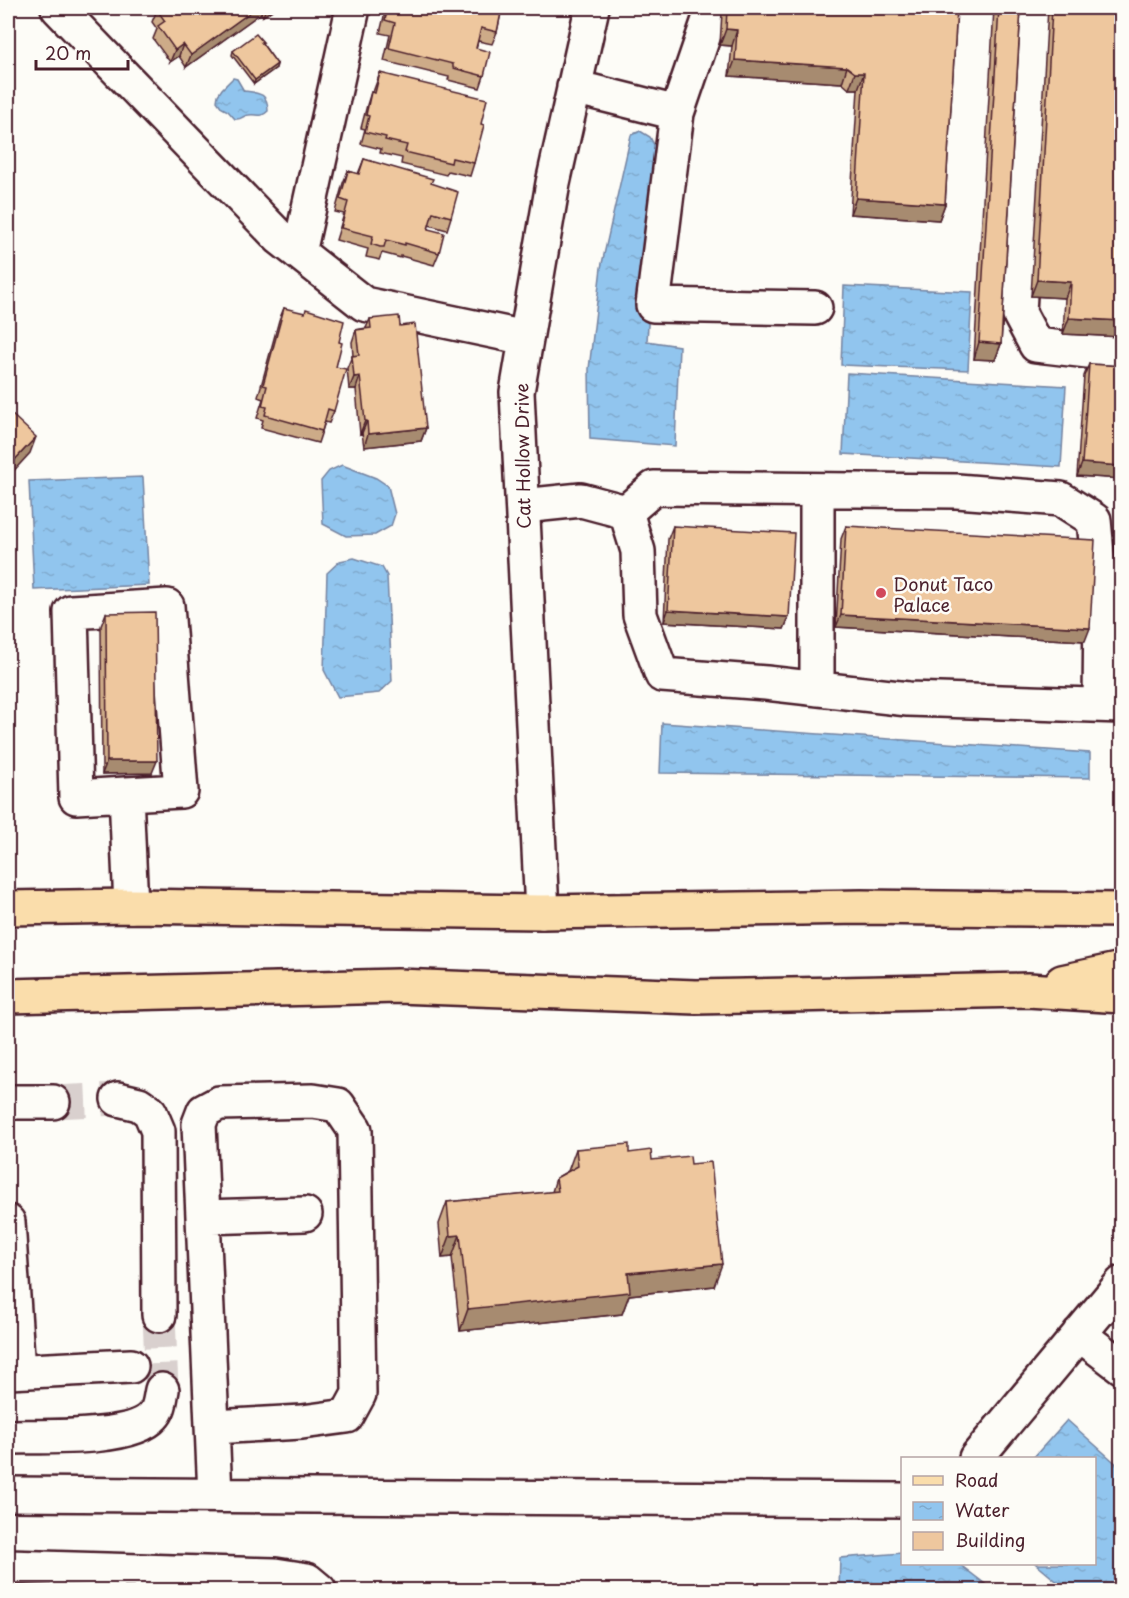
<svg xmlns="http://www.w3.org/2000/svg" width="1129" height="1598" viewBox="0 0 1129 1598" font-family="'Playpen Sans',sans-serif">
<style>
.water{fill:url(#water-ripples);stroke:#7583a0;stroke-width:1.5}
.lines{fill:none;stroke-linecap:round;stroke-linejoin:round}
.minor-tunnel{stroke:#d9d0ce;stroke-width:33;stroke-dasharray:33 16;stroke-linecap:butt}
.minor-casing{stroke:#4a1f2b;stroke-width:38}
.major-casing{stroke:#4a1f2b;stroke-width:38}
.minor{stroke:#fdfcf7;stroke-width:33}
.major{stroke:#faddab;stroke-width:33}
.wall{fill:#cdab88;stroke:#4a1f2b;stroke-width:1.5}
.shaded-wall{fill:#a78b6f;stroke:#4a1f2b;stroke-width:1.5}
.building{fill:#eec79e;stroke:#4a1f2b;stroke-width:1.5}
.poi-dot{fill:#d1495b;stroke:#fdfcf7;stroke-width:2}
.labels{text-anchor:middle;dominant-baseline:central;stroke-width:5;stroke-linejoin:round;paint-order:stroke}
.street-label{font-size:18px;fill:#4a1f2b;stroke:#fdfcf7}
.poi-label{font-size:18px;fill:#4a1f2b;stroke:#fdfcf7;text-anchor:start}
</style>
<defs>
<pattern id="water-ripples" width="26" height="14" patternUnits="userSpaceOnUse" patternTransform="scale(1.5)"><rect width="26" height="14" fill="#91c5ee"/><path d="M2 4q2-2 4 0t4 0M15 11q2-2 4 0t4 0" fill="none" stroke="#7fa9cc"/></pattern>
</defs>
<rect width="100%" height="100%" fill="#fdfcf7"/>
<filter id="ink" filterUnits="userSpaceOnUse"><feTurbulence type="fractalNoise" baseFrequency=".0167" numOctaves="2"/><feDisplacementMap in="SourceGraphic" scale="12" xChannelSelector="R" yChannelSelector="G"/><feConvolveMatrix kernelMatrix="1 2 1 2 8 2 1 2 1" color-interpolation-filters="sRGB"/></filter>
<g filter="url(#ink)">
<path class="water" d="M233 78 237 79 244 91C259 93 268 93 268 111 261 118 258 114 249 115 242 115 243 120 235 119L228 111 222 108 217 101 218 95 222 89Z
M640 131 650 137 659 154 647 341 679 346 675 446 590 439 589 369 601 268 631 135Z
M844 286 972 292 968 370 841 365Z
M847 373 1066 386 1061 467 843 454Z
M342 465 376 478 388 486 395 514 391 526 375 535 346 536 323 524 321 481 329 471Z
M143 477 149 585 34 590 29 481Z
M354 558 382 567 387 576 392 681 379 693 338 697 324 670 327 573 340 561Z
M662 723 1090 753V778L660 773Z
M1067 1420 1121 1468V1590H1067L1036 1564H1094V1458H1033Z
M902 1553V1564H959L993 1590H839L840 1558Z"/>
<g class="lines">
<path class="minor-tunnel" d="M53 1102 118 1099
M159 1315 162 1390"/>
<g class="minor-casing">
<path id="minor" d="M58 8 280 238 364 304 526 338
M1036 8 1019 313 1036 345 1122 355
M574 87 677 113 653 305 815 308
M677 113 713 8
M299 253 353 8
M523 506 581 500 626 512 638 551 640 615 662 675 766 683 908 699 1122 706
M626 512 654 488 957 491 1061 499 1094 520 1101 596 1100 705
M817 689V490
M126 794 76 797 71 612 167 606 181 791 126 794 131 906
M542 912 517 392 553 183 592 8
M118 1099 139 1104 150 1112 158 1131 159 1315
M8 1102H53
M203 1217 199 1124 204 1111 219 1103 313 1101 338 1105 355 1130 359 1394 347 1416 302 1422 213 1427
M8 1222 18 1371
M1079 1334 1122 1367
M8 1372 131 1366
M8 1437C40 1436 132 1441 153 1416 160 1409 160 1399 162 1390
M976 1458 1122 1283
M8 1494 902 1500
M215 1495 203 1217 305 1214
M8 1567 275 1575 307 1580 319 1590"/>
</g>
<g class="major-casing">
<path id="major" d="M8 908 131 906 542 912 861 907 1122 910
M1062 982 1122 969
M8 996 397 986 696 997 1028 990 1122 996"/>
</g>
<use href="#minor" class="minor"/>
<use href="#major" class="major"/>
</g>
<path class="wall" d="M160 8H272V10L263 16 261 13 186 67 179 56 170 62 153 39 157 29 152 22 157 10Z
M386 8H502L497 32 492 44 478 41 476 48 484 76 480 88 448 80 449 77 384 61 390 35 380 33Z
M724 8H957L945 204 939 220 850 214 858 89H849L842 83 729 76 732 46 720 45 722 12Z
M994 8H1021L1001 344 995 360 974 359Z
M1048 8H1122V337L1063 334 1065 298 1031 296Z
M263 42 262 43 277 64 276 68 254 84 232 55 233 51Z
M380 73 481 124 474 163 470 176 448 171 446 175 401 164 402 158 380 153 381 149 361 144 365 129 361 128 367 105 371 92H373Z
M364 159 431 183 451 217 447 230 429 225 428 229 439 253 434 265 401 256V258L382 253 379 260 376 259 366 257 368 249 336 240 344 214 335 212 343 183 348 171 358 174Z
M284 308 339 342 336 367 334 411 329 423 325 422 318 443 261 428 263 420 257 418 263 399 258 397 279 320Z
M370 319 400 326 426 428 421 441 364 447 362 433 360 434 356 389H349L347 368 352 356H353L352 342 356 330 366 328Z
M1089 364 1122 366V479L1077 476 1084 376Z
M673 526 789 617 784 629 664 622 668 539Z
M846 526 1085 641 836 627 841 539Z
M1122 597V634H1118L1120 602Z
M106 613 152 773 102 774 101 626Z
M576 1149 629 1153 652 1160 714 1286 629 1295 622 1314 460 1331 452 1257 442 1258 439 1224 447 1202 552 1192 556 1178 568 1171Z"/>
<path class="shaded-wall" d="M256 8H263L261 13 186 67 191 55Z
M266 8H272V10L263 16Z
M726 29 737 30 732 46 720 45Z
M183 44 179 56 170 62 175 50Z
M735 60 847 67 842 83 729 76Z
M277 64 276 68 254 84 255 80Z
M855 73H864L858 89H849Z
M856 198 945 204 939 220 850 214Z
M1037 280 1071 282 1065 298 1031 296Z
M1069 318 1122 321V337L1063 334Z
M979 342 1001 344 995 360 974 359Z
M360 376 356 389H349L354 377Z
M365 421H367L362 433 360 434Z
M426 428 421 441 364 447 368 434Z
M36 437 30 453 8 477V470L9 466Z
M1082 463 1122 466V479L1077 476Z
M668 610 789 617 784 629 664 622Z
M841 615 1090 628 1085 641 836 627Z
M1122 623V634H1118Z
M107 761H157L152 773 102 774Z
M460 1235 452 1257 442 1258 450 1236Z
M722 1264 714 1286 629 1295 622 1314 460 1331 468 1309 628 1273Z"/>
<path class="building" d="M160 8H256L191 55 183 44 175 50 158 26 165 21 157 10Z
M388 8H502L497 32 481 28 476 48 490 52 484 76 453 68V64L389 48 395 23 385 20Z
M727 8H957L945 204 856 198 864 73H855L847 67 735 60 737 30 726 29Z
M999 8H1021L1001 344 979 342Z
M1052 8H1122V321L1069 318 1071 282 1037 280Z
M256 34 263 42H261L277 64 255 80 233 51Z
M380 73 487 99 481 124 484 125 474 163 452 158 451 163 405 152 407 145 385 140 386 137 365 132 369 116 366 115 371 92 375 93Z
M364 159 433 179 431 183 458 192 451 217 433 212 428 229 444 233 439 253 405 243V245L386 240 384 247H380L371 244 373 236 341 228 348 202 340 199 348 171 359 174Z
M284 308 305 313 306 309 344 321 339 342 342 343 336 367 346 369 334 411 328 409 322 431 265 415 267 407 262 406 267 386 263 385Z
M399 316 400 326 415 324 426 428 368 434 367 421H365L360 376 354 377 352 356 359 355 356 330 371 328 370 319Z
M1089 364 1122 366V466L1082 463Z
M8 411 36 437 9 466 8 464Z
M673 526 794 533 789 617 668 610Z
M846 526 1095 540 1090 628 841 615Z
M155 612 157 761H107L106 613Z
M629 1144V1153L651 1150 652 1160 690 1156 691 1164 711 1162 722 1264 628 1273 630 1292 468 1309 460 1235 450 1236 447 1202 558 1191 556 1178 578 1166 576 1149Z"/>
</g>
<circle class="poi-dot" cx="881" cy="593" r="6"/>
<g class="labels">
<g class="street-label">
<text transform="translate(522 456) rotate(-91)">Cat Hollow Drive</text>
</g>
<g class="poi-label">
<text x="893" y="583">Donut Taco<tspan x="893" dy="21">Palace</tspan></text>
</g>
</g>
<rect width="1129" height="1598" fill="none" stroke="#fdfcf7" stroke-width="30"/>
<rect x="15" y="15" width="1099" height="1568" fill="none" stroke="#4a1f2b" stroke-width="2" filter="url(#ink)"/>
<rect x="901" y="1457" width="195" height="108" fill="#fdfcf7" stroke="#b5a4a5" stroke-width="1.5"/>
<rect x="913" y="1476" width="30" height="9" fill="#faddab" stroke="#b5a4a5" stroke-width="1.5"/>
<text x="955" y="1487" font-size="18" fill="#4a1f2b">Road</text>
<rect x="913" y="1502" width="30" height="18" fill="url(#water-ripples)" stroke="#b5a4a5" stroke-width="1.5"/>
<text x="955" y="1517" font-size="18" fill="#4a1f2b">Water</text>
<rect x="913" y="1532" width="30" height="18" fill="#eec79e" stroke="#b5a4a5" stroke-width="1.5"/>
<text x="955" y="1547" font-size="18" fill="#4a1f2b">Building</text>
<path d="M36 60v9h92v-9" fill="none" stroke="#4a1f2b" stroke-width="3"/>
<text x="45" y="60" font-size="18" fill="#4a1f2b" stroke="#fdfcf7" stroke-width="4.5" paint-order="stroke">20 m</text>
</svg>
